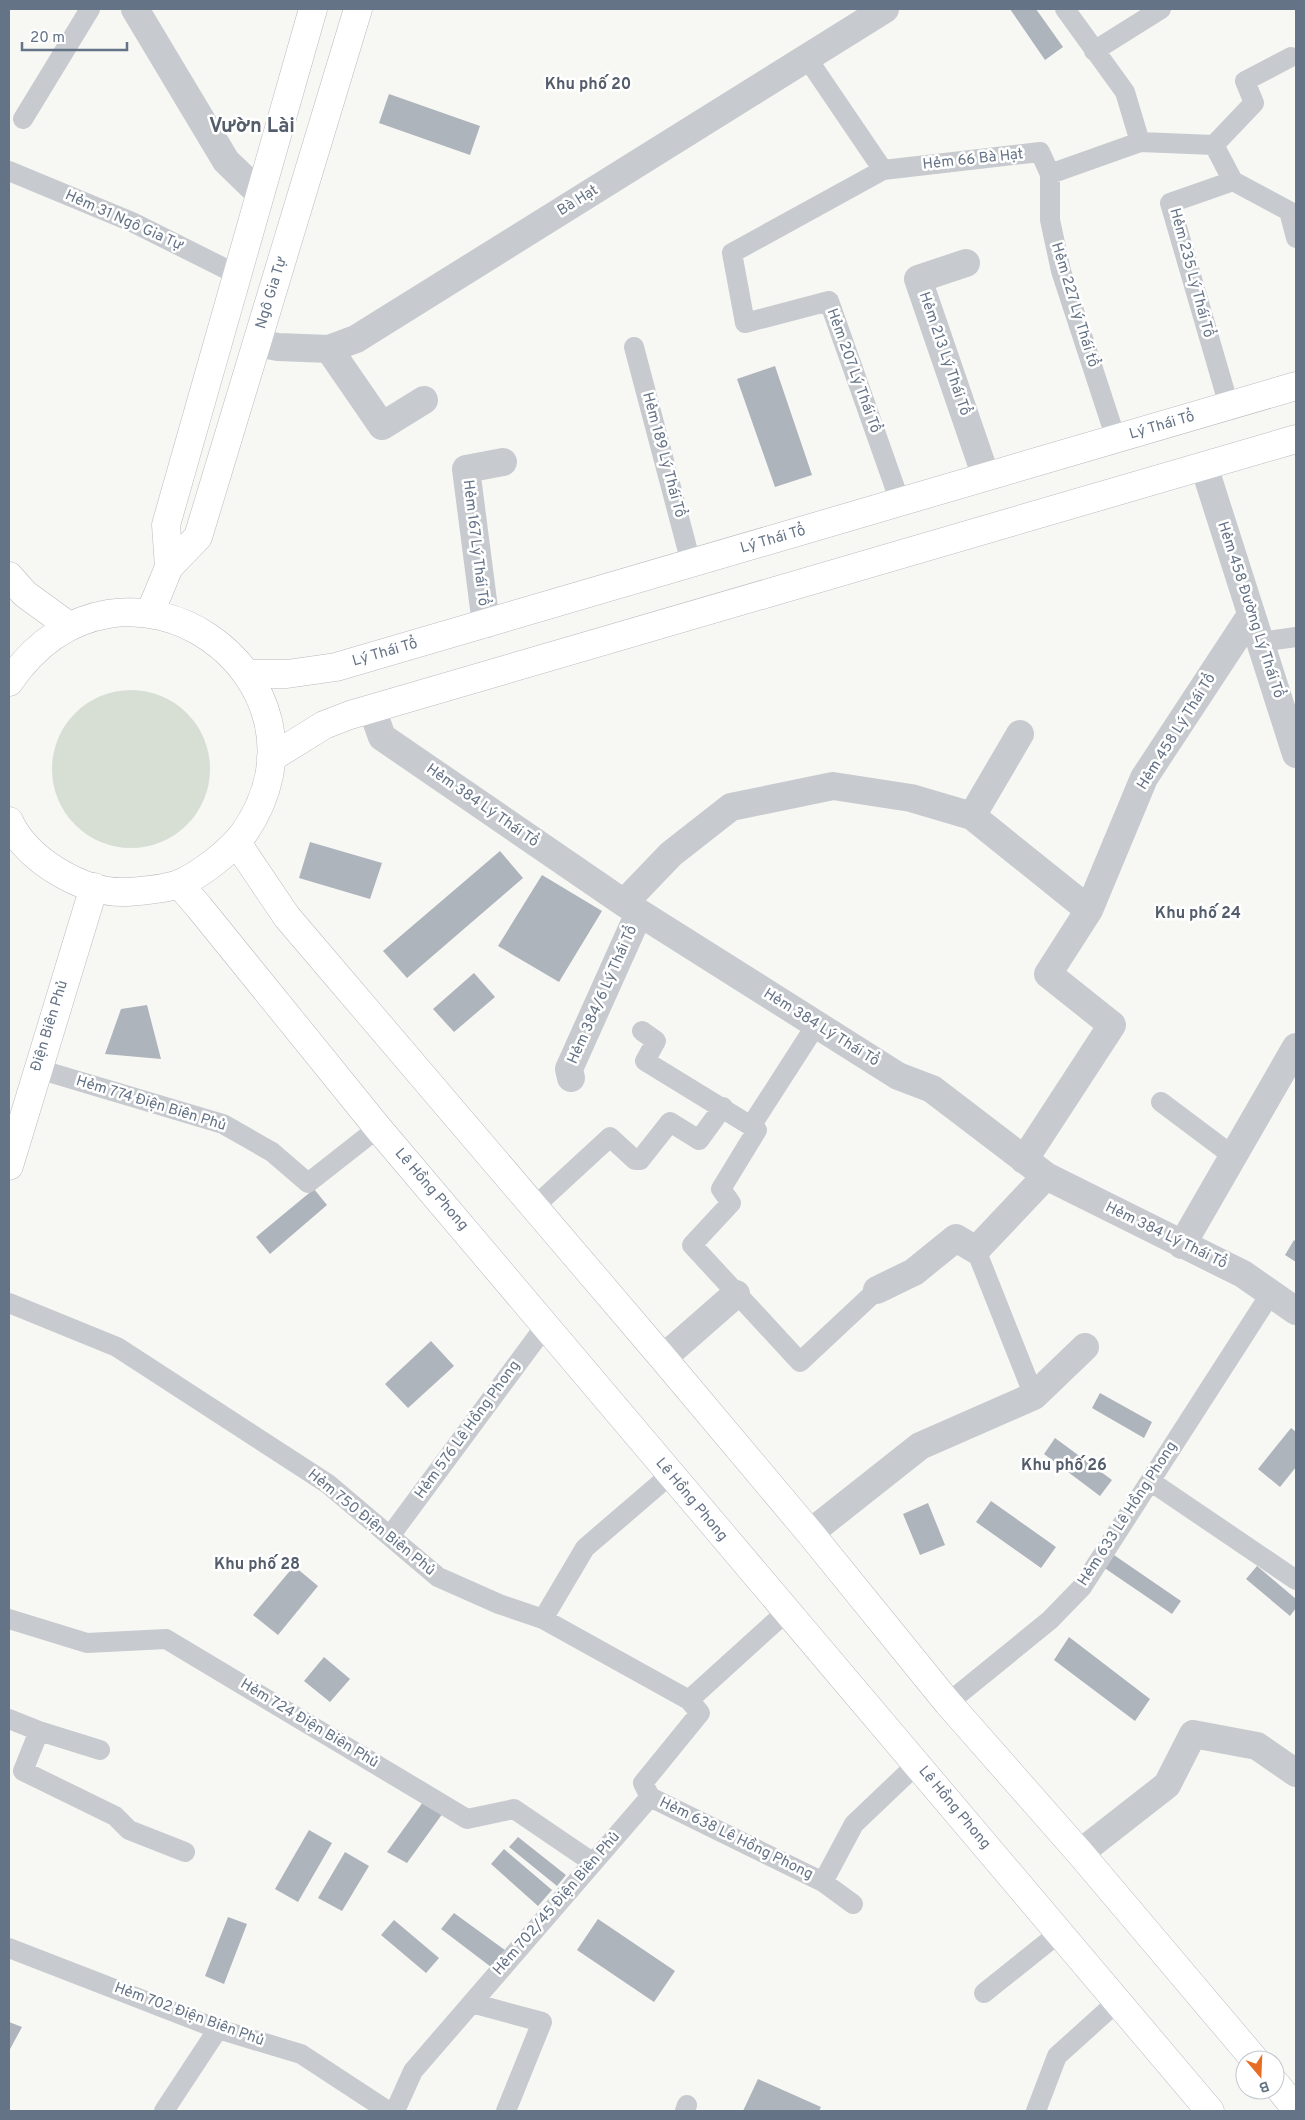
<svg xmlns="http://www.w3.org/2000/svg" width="1305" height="2120" viewBox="0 0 1305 2120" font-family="Overpass,sans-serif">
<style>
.green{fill:#d7dfd5}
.building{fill:#aeb4bb}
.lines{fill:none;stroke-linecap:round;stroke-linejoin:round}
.secondary-casing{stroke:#b9bdc2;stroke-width:29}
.primary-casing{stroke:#b8bbc0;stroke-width:29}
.service{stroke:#c7cace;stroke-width:20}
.minor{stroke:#c7cace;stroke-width:28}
.tertiary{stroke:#c7cace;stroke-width:28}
.secondary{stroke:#fff;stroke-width:28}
.primary{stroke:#fff;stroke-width:28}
.labels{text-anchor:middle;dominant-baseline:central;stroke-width:5;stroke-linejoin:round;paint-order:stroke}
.street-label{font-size:15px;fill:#657386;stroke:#fff}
.neighbourhood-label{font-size:16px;font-weight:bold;fill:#545d6b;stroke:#fff}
.district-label{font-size:20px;font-weight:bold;fill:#545d6b;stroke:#fff}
</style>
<rect width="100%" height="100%" fill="#f7f7f4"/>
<path class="green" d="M52 769a79 79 0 1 1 158 0a79 79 0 1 1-158 0Z"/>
<path class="building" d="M1010 9H1036L1063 47 1045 60Z
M389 94 480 126 470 155 379 123Z
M775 366 812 475 775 487 737 379Z
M310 842 382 863 370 899 299 878Z
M500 851 523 878 407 978 383 951Z
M542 875 602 911 559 982 498 946Z
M474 973 495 997 454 1032 433 1009Z
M147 1005 161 1059 105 1054 121 1009Z
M314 1189 327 1205 270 1254 256 1237Z
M1294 1240 1296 1242V1262L1285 1255Z
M431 1341 454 1366 408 1408 385 1384Z
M1100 1393 1152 1422 1144 1438 1092 1408Z
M1291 1428 1296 1432V1467L1280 1487 1258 1469Z
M1055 1438 1112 1480 1100 1496 1044 1454Z
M991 1501 1056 1547 1041 1568 976 1522Z
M928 1503 945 1545 920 1555 903 1514Z
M1111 1553 1181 1601 1172 1614 1103 1567Z
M294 1566 318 1586 278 1635 253 1615Z
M1257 1566 1296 1599V1608L1290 1616 1246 1579Z
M1069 1637 1150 1699 1135 1721 1054 1660Z
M324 1657 350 1679 330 1702 304 1681Z
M423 1802 443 1813 407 1863 387 1852Z
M309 1830 332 1843 298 1902 275 1889Z
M518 1837 566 1875 557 1886 509 1847Z
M504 1849 552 1890 538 1906 491 1864Z
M345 1852 369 1866 342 1911 318 1898Z
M454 1913 509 1953 495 1970 441 1929Z
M228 1917 247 1924 224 1984 205 1976Z
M598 1919 675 1971 654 2002 577 1950Z
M394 1920 439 1958 426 1973 381 1935Z
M9 2022 22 2027 9 2051Z
M758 2079 821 2107 819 2111H743Z"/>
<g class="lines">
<g class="secondary-casing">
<path id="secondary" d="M9 576 25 594 69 626
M237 843 287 917 663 1358 810 1533 948 1703 1080 1853 1255 2060
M179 884 199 907 378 1128 1210 2111
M1275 2083 1296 2109"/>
</g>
<g class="primary-casing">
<path id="primary" d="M169 567 166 525 313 9
M150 613 169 567 198 537 358 9
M247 674H287L336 667 1296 386
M9 682C123 516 350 679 244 833 231 851 200 875 179 884 164 889 142 891 127 892 83 894 27 860 9 821
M271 758 324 725 350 715 1296 439
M9 1166 94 887"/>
</g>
<path class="service" d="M1065 9 1125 92 1140 142
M1094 51 1161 9
M1291 57 1245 81 1254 103 1214 145 1233 181 1289 211 1296 238
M807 58 883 170
M23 119 90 9
M9 171 132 222 238 275
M634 347 691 563
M1229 406 1170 203 1233 181
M1116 439 1061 271 1050 220V174L1140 142 1214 145
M900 502 829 301 745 323 732 253 883 170 1040 152 1050 174
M1260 642 1296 637
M816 1025 751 1126 757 1130 721 1189 731 1203 692 1245 800 1362 877 1290
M642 1031 656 1041 645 1061 751 1126
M38 1069 223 1124 272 1152 308 1183 378 1128
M1161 1102 1233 1156
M534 1207 610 1137 635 1160H640L670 1122 699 1140 723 1107
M976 1250 1034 1396
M9 1303 117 1347 328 1484 438 1577 499 1604 543 1619 689 1700 700 1713 643 1783 650 1797 413 2071 395 2111
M1150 1481 1296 1580
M390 1536 546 1325
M9 1619 87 1643 166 1639 467 1819 514 1809 592 1862
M543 1619 585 1548 670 1475
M689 1700 786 1612
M948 1703 1050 1620 1082 1587 1271 1293
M9 1719 39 1731 23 1771 115 1816 129 1830 185 1852
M39 1731 100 1750
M650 1797 823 1882 853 1904
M823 1882 854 1824 917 1764
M9 1948 218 2029 301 2054 388 2111
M984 1993 1059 1933
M472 2003 542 2022 506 2111
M164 2111 218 2029
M685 2111 687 2105
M1036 2111 1057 2056 1118 2001"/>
<path class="minor" d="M966 263 918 279 986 477
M329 349 382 426 424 400
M1204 466 1296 754
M486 624 466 469 503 462
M372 709 382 737 624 903 898 1076 932 1089 1046 1176 1243 1274 1296 1311
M972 816 1020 734
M624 903 671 854 731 807 833 786 911 798 972 816 1089 910
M571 1078 569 1069 639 913
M1024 1160 1112 1025 1048 974 1089 910 1144 778 1251 615
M1182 1245 1296 1047
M877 1290 914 1272 956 1238 976 1250 1046 1176
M663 1358 736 1294
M810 1533 920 1446 1034 1396 1085 1347
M1080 1853 1167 1785 1193 1734 1257 1746 1296 1773"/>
<path class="tertiary" d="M135 9 226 161 260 194
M257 343 278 347 329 349 356 339 885 9"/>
<use href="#secondary" class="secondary"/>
<use href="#primary" class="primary"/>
</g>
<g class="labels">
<g class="street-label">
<text transform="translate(973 160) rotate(-6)">Hẻm 66 Bà Hạt</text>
<text transform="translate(578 201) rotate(-32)">Bà Hạt</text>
<text transform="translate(124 221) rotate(24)">Hẻm 31 Ngô Gia Tự</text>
<text transform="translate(1191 273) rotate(75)">Hẻm 235 Lý Thái Tổ</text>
<text transform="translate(272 293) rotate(-73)">Ngô Gia Tự</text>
<text transform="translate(1074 305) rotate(73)">Hẻm 227 Lý Thái tổ</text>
<text transform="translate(944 354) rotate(71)">Hẻm 213 Lý Thái Tổ</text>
<text transform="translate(853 371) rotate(70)">Hẻm 207 Lý Thái Tổ</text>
<text transform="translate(1162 426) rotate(-16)">Lý Thái Tổ</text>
<text transform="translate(663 455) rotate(75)">Hẻm 189 Lý Thái Tổ</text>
<text transform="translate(773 540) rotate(-16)">Lý Thái Tổ</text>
<text transform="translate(475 543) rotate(83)">Hẻm 167 Lý Thái Tổ</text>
<text transform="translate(1250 610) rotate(72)">Hẻm 458 Đường Lý Thái Tổ</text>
<text transform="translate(385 653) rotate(-16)">Lý Thái Tổ</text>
<text transform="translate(1177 732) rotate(-58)">Hẻm 458 Lý Thái Tổ</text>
<text transform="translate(482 806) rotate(35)">Hẻm 384 Lý Thái Tổ</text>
<text transform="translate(603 995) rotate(-66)">Hẻm 384/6 Lý Thái Tổ</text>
<text transform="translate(50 1026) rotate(-73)">Điện Biên Phủ</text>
<text transform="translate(821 1028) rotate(32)">Hẻm 384 Lý Thái Tổ</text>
<text transform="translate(151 1104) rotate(17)">Hẻm 774 Điện Biên Phủ</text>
<text transform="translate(431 1190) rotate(49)">Lê Hồng Phong</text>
<text transform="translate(1166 1236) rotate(26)">Hẻm 384 Lý Thái Tổ</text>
<text transform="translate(468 1430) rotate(-54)">Hẻm 576 Lê Hồng Phong</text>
<text transform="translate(691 1500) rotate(50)">Lê Hồng Phong</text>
<text transform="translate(1128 1514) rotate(-57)">Hẻm 633 Lê Hồng Phong</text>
<text transform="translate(371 1523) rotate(39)">Hẻm 750 Điện Biên Phủ</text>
<text transform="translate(309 1724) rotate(31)">Hẻm 724 Điện Biên Phủ</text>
<text transform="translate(954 1808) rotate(50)">Lê Hồng Phong</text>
<text transform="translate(736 1839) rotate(26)">Hẻm 638 Lê Hồng Phong</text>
<text transform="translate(557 1904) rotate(-49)">Hẻm 702/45 Điện Biên Phủ</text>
<text transform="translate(189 2015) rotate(20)">Hẻm 702 Điện Biên Phủ</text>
</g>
<g class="neighbourhood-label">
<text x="588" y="85">Khu phố 20</text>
<text x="1198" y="914">Khu phố 24</text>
<text x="1064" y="1466">Khu phố 26</text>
<text x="257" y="1565">Khu phố 28</text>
</g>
<g class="district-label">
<text x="252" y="127">Vườn Lài</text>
</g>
</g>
<rect width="1305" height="2120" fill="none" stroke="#657386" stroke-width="20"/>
<g transform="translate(1260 2075) rotate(161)"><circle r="24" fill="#ffffff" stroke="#c1c7cf"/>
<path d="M0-4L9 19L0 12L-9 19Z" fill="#e76d24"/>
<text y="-8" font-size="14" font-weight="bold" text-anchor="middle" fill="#657386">B</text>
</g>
<path d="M22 42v8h105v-8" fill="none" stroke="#657386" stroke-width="2.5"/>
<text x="30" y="42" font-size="15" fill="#657386" stroke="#ffffff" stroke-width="4" paint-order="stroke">20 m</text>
</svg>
